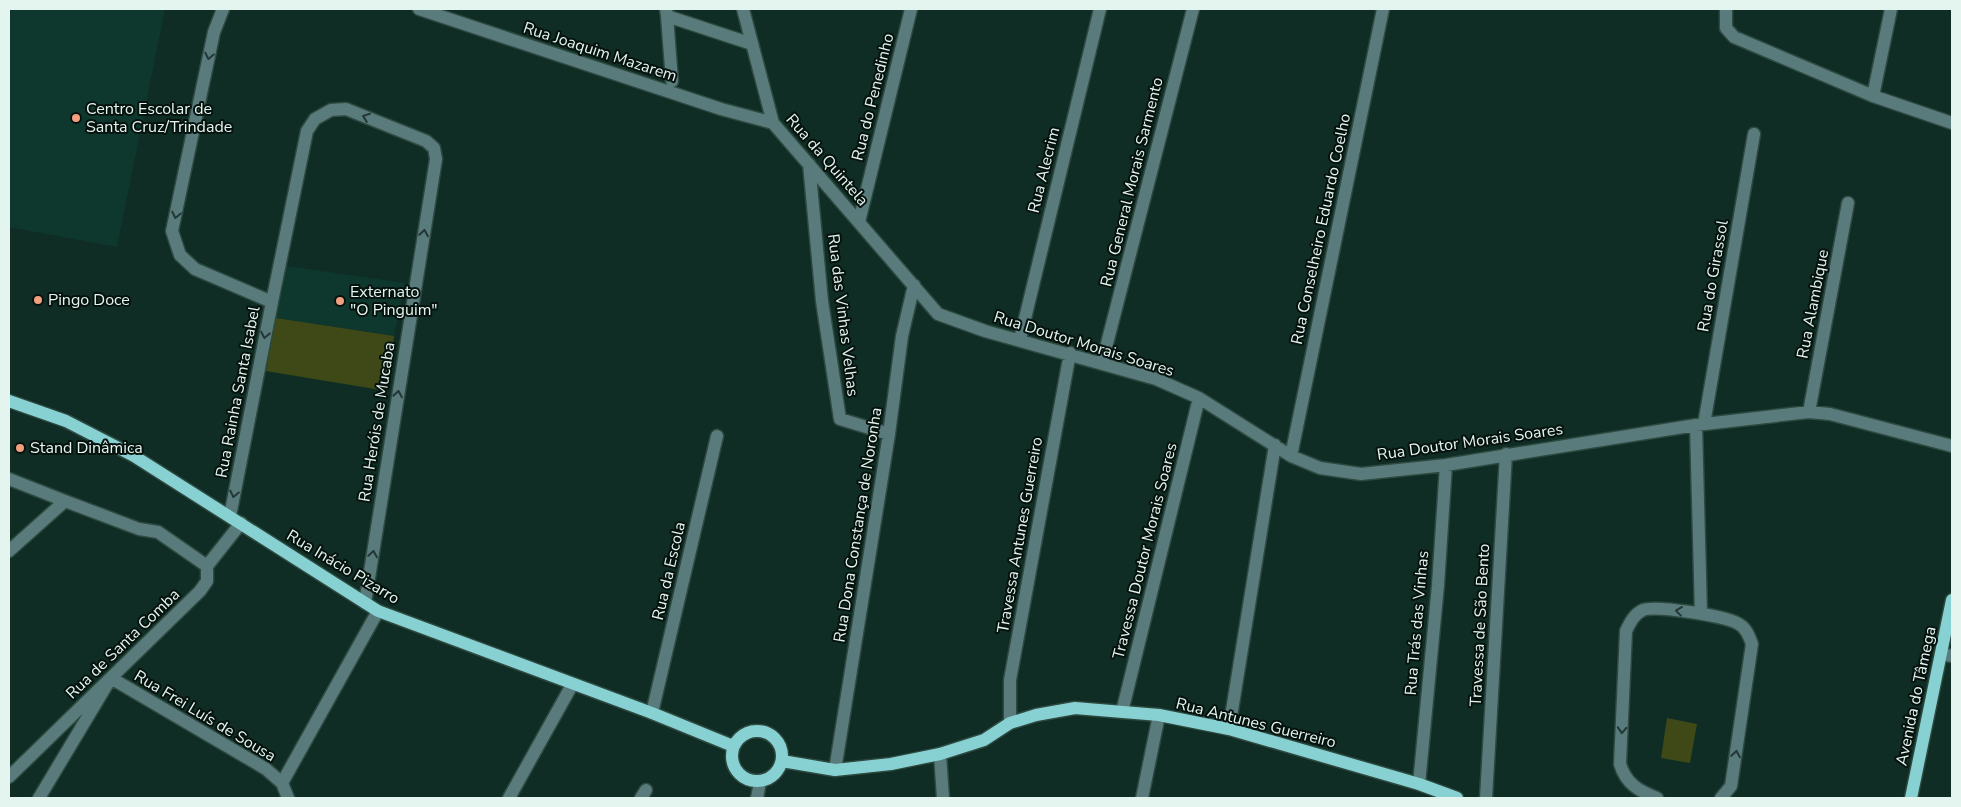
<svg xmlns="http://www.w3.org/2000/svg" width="1961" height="807" viewBox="0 0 1961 807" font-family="'Nunito Sans',sans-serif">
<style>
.built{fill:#0e382d}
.green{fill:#3f4918}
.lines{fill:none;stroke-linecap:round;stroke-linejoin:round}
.minor-casing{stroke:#2d4940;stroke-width:15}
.major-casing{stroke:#2d4940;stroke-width:15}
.minor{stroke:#597b7c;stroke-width:12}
.major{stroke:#88d1d3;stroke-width:12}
.oneway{stroke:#233734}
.poi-dot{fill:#f2a07f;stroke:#06120e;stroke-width:2}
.labels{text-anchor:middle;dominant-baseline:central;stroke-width:4;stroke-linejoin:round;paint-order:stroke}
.street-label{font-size:16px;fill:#e4f5ef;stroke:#06120e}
.poi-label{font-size:16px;fill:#e4f5ef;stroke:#06120e;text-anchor:start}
</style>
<rect width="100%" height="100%" fill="#0f2d24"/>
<path class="built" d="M9 9H165L117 247 9 227Z
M287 266 405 283 394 336 276 318Z"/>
<path class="green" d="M276 318 394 336 387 391 266 371Z
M1667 718 1697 724 1690 763 1661 758Z"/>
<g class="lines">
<g class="minor-casing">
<path id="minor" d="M223 9 214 32 172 231 180 255 195 269 272 302 230 516
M419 9 721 109 773 123
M666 9 667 16 752 44
M743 9 773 123 938 314 985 331 1156 379 1199 398 1291 456 1320 468 1361 474 1446 465 1696 425 1809 412 1830 414 1952 446
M1726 9V28L1734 37 1873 96 1952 123
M667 16 672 81
M1873 96 1891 9
M809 164 822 301 840 419 889 434
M859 222 911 9
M272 302 307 131 315 119 331 110 346 109 426 141 434 148 436 159 365 603
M1020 339 1100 9
M1102 363 1193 9
M1809 412 1848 203
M1704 424 1754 134
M1696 425 1701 614
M1291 456 1383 9
M9 479 65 501
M9 551 65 501 139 529 158 532 207 566
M1941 654 1952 656
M1122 712 1199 398
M652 713 717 436
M1010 723V680L1070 353
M1229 729 1275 445
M940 754 943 798
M835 770 889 434 902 336 914 285
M9 777 200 591 207 581V566L241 523
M282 783 378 611
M1419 784 1438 585 1446 465
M39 798 111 678 266 769 282 783 288 798
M509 798 572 685
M641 798 646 790
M757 798 760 782
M1142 798 1159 715
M1486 798 1506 454
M1657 798C1639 791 1626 784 1620 764L1626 631C1630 623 1634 614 1643 610 1656 605 1724 616 1737 623 1746 627 1749 636 1752 644L1731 786 1721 798"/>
</g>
<g class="major-casing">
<path id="major" d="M9 401 66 421 134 456 378 611 652 713 733 746
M732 756a25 25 0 1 1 50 0a25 25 0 1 1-50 0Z
M782 761 835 770 891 764 940 754 984 740 1010 723 1036 715 1075 708 1159 715 1229 729 1419 784 1457 798
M1911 798 1952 600"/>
</g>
<use href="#minor" class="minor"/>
<use href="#major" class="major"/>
</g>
<defs><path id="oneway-chevron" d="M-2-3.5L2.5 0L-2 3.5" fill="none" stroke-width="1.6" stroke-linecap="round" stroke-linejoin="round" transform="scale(1.25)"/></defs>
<g class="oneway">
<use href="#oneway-chevron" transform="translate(209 56) rotate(102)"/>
<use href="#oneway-chevron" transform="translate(366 117) rotate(-159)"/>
<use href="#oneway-chevron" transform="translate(176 215) rotate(102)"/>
<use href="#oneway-chevron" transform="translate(424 233) rotate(-81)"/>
<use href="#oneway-chevron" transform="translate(265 335) rotate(101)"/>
<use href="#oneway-chevron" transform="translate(398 394) rotate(-81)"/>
<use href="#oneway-chevron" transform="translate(234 494) rotate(102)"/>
<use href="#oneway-chevron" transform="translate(373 554) rotate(-81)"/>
<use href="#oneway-chevron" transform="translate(1679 611) rotate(-173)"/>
<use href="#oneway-chevron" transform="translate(1622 730) rotate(93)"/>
<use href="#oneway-chevron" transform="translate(1736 754) rotate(-81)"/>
</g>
<g class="poi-dot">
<circle cx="76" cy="118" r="5"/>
<circle cx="38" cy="300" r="5"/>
<circle cx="340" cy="301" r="5"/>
<circle cx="20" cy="448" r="5"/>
</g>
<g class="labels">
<g class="street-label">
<text transform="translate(600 52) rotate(18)">Rua Joaquim Mazarem</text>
<text transform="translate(873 97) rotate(-76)">Rua do Penedinho</text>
<text transform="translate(827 160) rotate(49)">Rua da Quintela</text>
<text transform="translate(1044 170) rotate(-76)">Rua Alecrim</text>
<text transform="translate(1132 182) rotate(-76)">Rua General Morais Sarmento</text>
<text transform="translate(1321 229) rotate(-78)">Rua Conselheiro Eduardo Coelho</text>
<text transform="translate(1713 276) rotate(-80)">Rua do Girassol</text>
<text transform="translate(1813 304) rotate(-79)">Rua Alambique</text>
<text transform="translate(843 315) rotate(83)">Rua das Vinhas Velhas</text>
<text transform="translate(1084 344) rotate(17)">Rua Doutor Morais Soares</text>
<text transform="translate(238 392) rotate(-79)">Rua Rainha Santa Isabel</text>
<text transform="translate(377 422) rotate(-81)">Rua Heróis de Mucaba</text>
<text transform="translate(1470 442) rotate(-8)">Rua Doutor Morais Soares</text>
<text transform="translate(858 525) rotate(-81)">Rua Dona Constança de Noronha</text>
<text transform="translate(1020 535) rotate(-80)">Travessa Antunes Guerreiro</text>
<text transform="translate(1145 551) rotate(-76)">Travessa Doutor Morais Soares</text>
<text transform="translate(343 567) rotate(31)">Rua Inácio Pizarro</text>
<text transform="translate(669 571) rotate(-77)">Rua da Escola</text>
<text transform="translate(1417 623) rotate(-85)">Rua Trás das Vinhas</text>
<text transform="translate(1480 625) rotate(-87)">Travessa de São Bento</text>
<text transform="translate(123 644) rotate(-44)">Rua de Santa Comba</text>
<text transform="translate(1916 696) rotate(-78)">Avenida do Tâmega</text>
<text transform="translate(205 716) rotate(31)">Rua Frei Luís de Sousa</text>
<text transform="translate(1256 723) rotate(14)">Rua Antunes Guerreiro</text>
</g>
<g class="poi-label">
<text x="86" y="109">Centro Escolar de<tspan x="86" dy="18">Santa Cruz/Trindade</tspan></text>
<text x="350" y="292">Externato<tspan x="350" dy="18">"O Pinguim"</tspan></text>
<text x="48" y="300">Pingo Doce</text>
<text x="30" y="448">Stand Dinâmica</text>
</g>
</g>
<rect width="1961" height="807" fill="none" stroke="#e4f5ef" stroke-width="20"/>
</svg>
